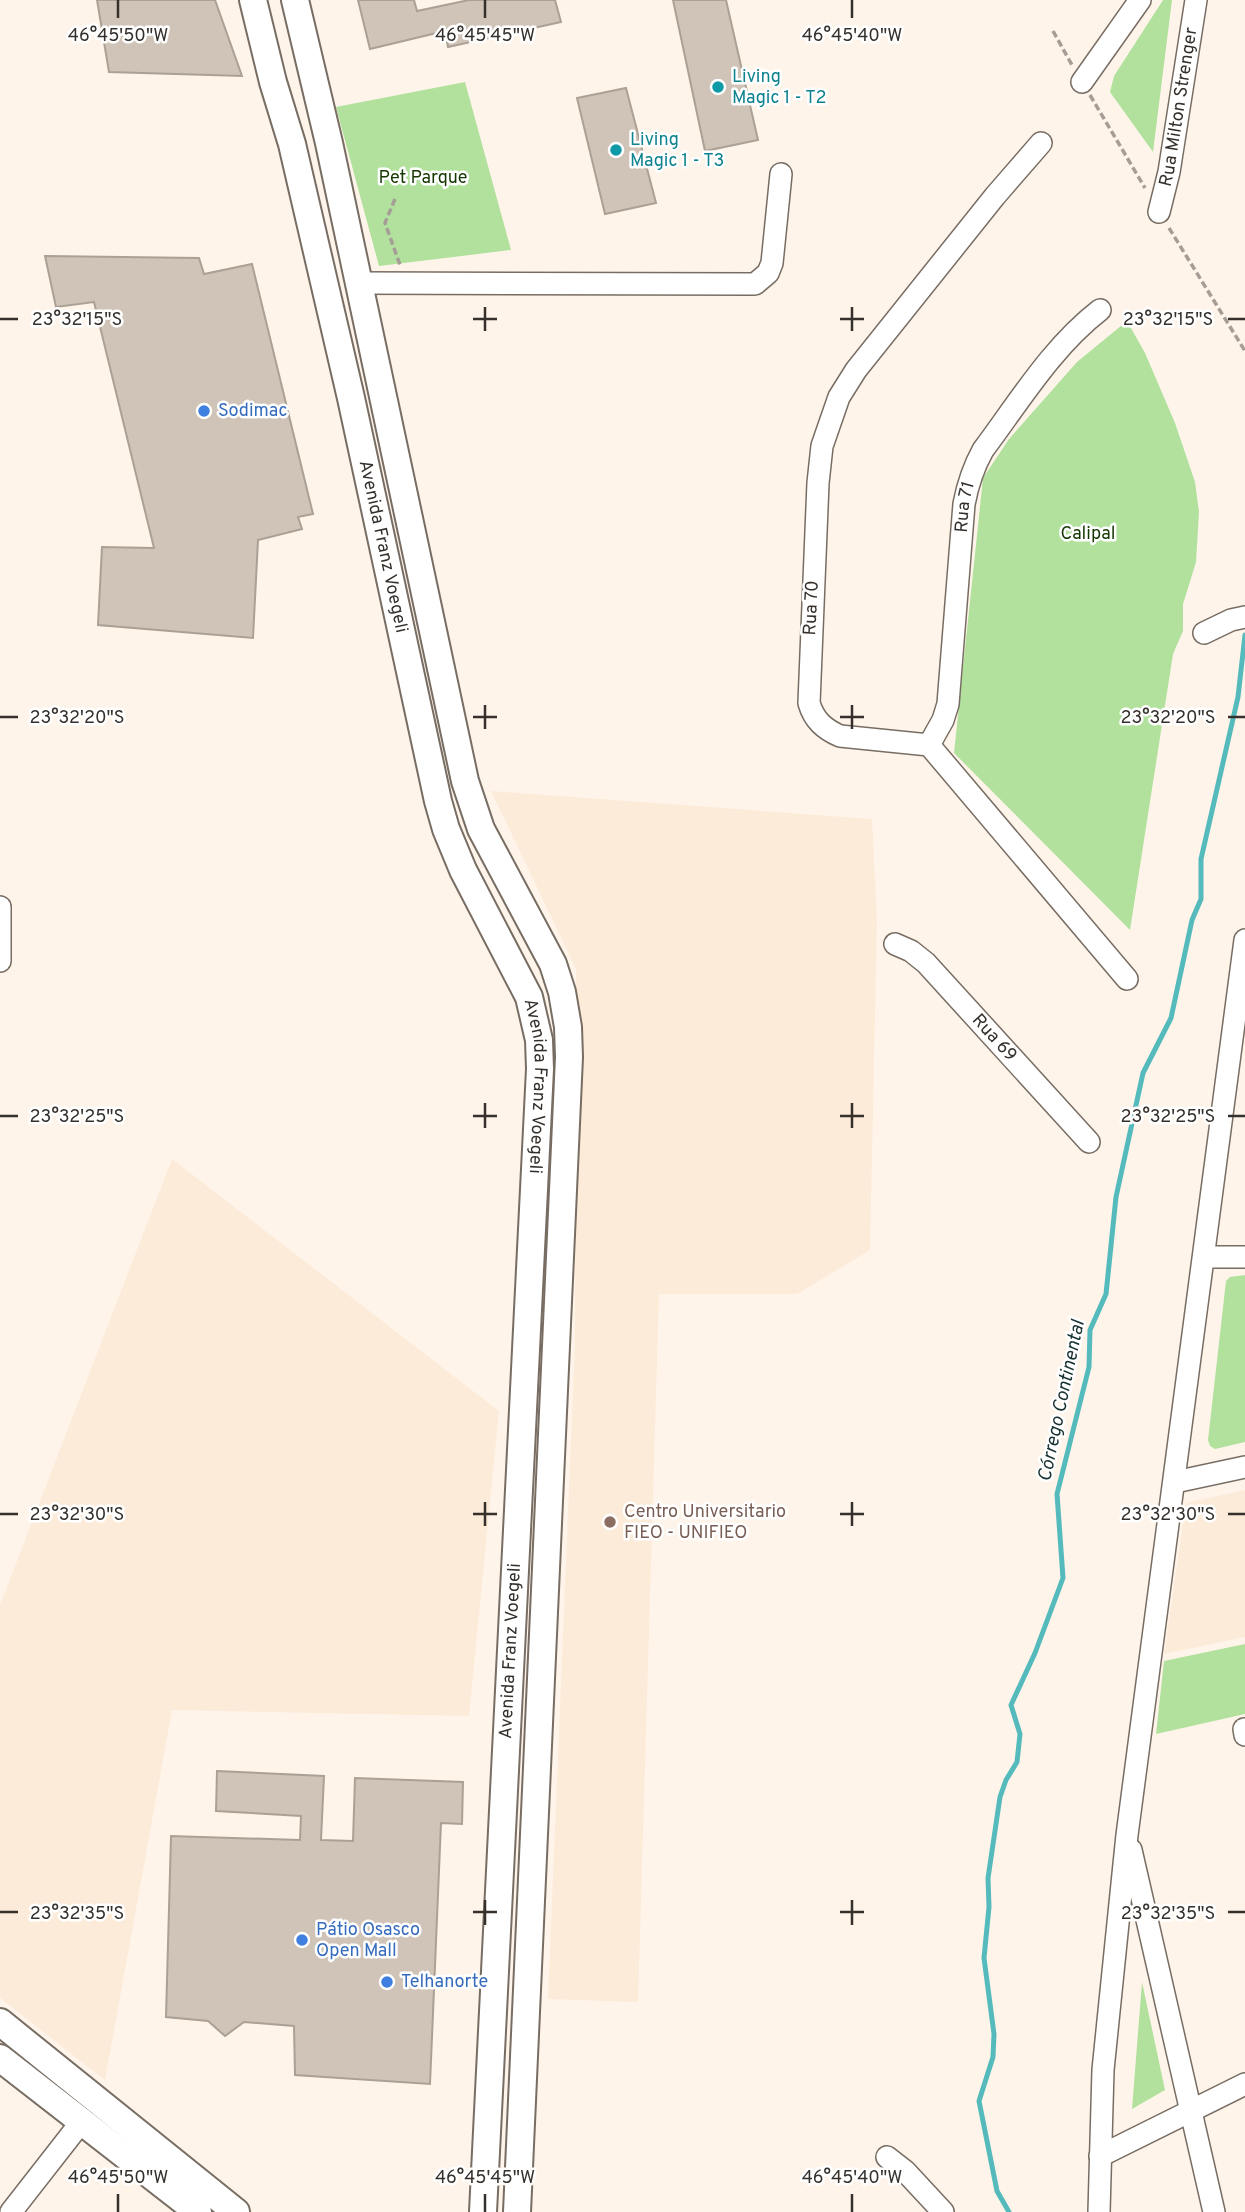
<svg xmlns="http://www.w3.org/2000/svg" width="1245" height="2212" viewBox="0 0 1245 2212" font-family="Overpass,sans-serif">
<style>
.built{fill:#fdebd9}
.green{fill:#b1e19d}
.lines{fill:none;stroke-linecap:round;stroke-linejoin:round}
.stream{stroke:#54babc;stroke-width:5}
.building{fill:#d0c4b8;stroke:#aba094;stroke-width:2}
.minor-casing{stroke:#786d63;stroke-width:24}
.major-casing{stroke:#786d63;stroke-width:30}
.path{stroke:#a59d96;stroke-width:3.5;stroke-dasharray:7 3.5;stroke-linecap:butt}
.minor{stroke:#fff;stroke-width:21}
.major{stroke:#fff;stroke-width:26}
.ticks{fill:none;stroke:#35302c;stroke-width:2.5}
.culture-dot{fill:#0f9aa8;stroke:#fff;stroke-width:2.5}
.shop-dot{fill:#3f7fe0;stroke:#fff;stroke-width:2.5}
.education-dot{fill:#8d6e63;stroke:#fff;stroke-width:2.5}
.labels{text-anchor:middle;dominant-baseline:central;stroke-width:5;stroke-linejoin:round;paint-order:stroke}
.culture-label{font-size:18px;fill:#0d838f;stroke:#fff;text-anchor:start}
.street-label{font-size:18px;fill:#35302c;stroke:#fff}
.park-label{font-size:18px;fill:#143800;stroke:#fff}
.shop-label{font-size:18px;fill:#366cbe;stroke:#fff;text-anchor:start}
.education-label{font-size:18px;fill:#785e54;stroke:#fff;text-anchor:start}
.water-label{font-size:19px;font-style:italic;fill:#183132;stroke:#fff}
.ticks-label{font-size:18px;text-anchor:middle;fill:#35302c;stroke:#fff;stroke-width:5;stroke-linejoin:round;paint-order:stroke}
</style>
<rect width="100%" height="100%" fill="#fef4ea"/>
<path class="built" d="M491 791 872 819 877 920 870 1250 797 1294H659L638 2002 548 1999 575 1342 576 969Z
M172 1159 499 1411 469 1716 172 1710 105 2080 0 1998V1605Z
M1245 1490V1637L1164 1654 1186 1503Z"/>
<path class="green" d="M1163 0H1172L1153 152 1110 92 1114 76Z
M465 82 511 250 379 266 336 107Z
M1127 321 1145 353 1175 423 1195 482 1199 512 1196 562 1183 604V631L1173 654 1130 930 954 753 983 478 1009 439 1077 362Z
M1245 1275V1442L1215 1449 1210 1446 1208 1440 1226 1281 1230 1277Z
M1245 1644V1714L1156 1734 1164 1661Z
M1142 1982 1165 2090 1132 2109Z"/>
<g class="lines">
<path class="stream" d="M1009 2212 997 2191 979 2101 993 2057 994 2034 984 1958 989 1907 988 1878 1000 1797 1006 1780 1017 1762 1020 1734 1011 1705 1035 1653 1063 1578 1057 1494 1089 1367 1090 1330 1106 1294 1116 1197 1143 1073 1171 1018 1192 920 1201 899V859L1238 697 1245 635"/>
</g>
<path class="building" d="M97 0H215L242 76 109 72Z
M358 0H414L417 11 469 0H555L561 22 448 47 445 31 370 49Z
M673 0H726L758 140 705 151Z
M626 88 656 203 605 214 577 98Z
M45 256 199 258 204 274 252 264 313 514 298 517 302 529 258 540 253 638 98 625 102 547 154 548 94 302 56 307Z
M217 1771 324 1776 321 1840 353 1841 355 1778 463 1782 462 1824 441 1823 430 2084 295 2075 294 2026 244 2022 225 2036 208 2021 166 2017 171 1836 300 1840 301 1816 216 1811Z"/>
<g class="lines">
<g class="minor-casing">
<g id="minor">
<path d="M1082 82 1140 0"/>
<path d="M1041 143 995 196 856 370 839 397 822 446 818 483 809 703C814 720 824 729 840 736L929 745 1127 979"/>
<path id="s1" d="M1159 212 1169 172 1196 0"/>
<path d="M359 283 755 284 768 273 772 263 781 174"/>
<path d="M1204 633 1231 620 1245 617"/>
<path id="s2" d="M929 745 943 720 948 704 964 504C968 483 973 468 983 450 1019 402 1052 347 1100 310"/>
<path d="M0 907V961"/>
<path id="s3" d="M895 944 911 951 926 963 1089 1142"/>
<path d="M1204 1257H1245"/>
<path d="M1175 1482 1245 1467"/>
<path d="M1244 1729 1245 1735"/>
<path d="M1131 1850 1214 2212"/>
<path d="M1100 2156 1245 2084"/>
<path d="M887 2157 905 2171 943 2212"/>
<path d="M11 2212 82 2121"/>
<path d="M1099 2212 1103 2070 1127 1835 1245 940"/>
</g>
</g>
<g class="major-casing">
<g id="major">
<path id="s4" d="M253 0 273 82 292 144 351 398 438 801 446 829 463 870 529 997 539 1040 540 1069 483 2212"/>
<path d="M295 0 329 143 465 781 481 829 553 964 562 992 568 1027 569 1057 517 2212"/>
<path d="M0 2022 236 2212"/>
<path d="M0 2058 198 2212"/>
</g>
</g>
<path class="path" d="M1053 31 1072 65
M1090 95 1145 188
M395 199 385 223 400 265
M1169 228 1245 351"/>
<use href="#minor" class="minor"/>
<use href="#major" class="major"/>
</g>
<path class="ticks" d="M118 0V18M485 0V18M852 0V18M485 307V331M852 307V331M0 319H18M473 319H497M840 319H864M1228 319H1245M485 705V729M852 705V729M0 717H18M473 717H497M840 717H864M1228 717H1245M485 1103V1128M852 1103V1128M0 1116H18M473 1116H497M840 1116H864M1228 1116H1245M485 1502V1526M852 1502V1526M0 1514H18M473 1514H497M840 1514H864M1228 1514H1245M485 1900V1925M852 1900V1925M0 1912H18M473 1912H497M840 1912H864M1228 1912H1245M118 2194V2212M485 2194V2212M852 2194V2212"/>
<g class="culture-dot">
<circle cx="718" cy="87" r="7"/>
<circle cx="616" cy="150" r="7"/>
</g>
<g class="shop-dot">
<circle cx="204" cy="411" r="7"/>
<circle cx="302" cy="1940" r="7"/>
<circle cx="387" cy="1982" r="7"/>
</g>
<circle class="education-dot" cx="610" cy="1522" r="7"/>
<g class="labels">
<g class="culture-label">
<text x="732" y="77">Living<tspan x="732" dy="21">Magic 1 - T2</tspan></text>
<text x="630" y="140">Living<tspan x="630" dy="21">Magic 1 - T3</tspan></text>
</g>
<g class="street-label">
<text stroke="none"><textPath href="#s1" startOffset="107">Rua Milton Strenger</textPath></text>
<text stroke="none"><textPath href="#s2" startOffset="243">Rua 71</textPath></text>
<text stroke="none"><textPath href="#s4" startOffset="562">Avenida Franz Voegeli</textPath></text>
<text transform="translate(812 608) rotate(-87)">Rua 70</text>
<text stroke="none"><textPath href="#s3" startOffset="138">Rua 69</textPath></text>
<text stroke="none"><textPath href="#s4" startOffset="1129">Avenida Franz Voegeli</textPath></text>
<text transform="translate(511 1651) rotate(-87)">Avenida Franz Voegeli</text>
</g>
<g class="park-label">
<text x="423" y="178">Pet Parque</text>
<text x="1088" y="534">Calipal</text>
</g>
<g class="shop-label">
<text x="218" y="411">Sodimac</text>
<text x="316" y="1930">Pátio Osasco<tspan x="316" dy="21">Open Mall</tspan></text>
<text x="401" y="1982">Telhanorte</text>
</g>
<g class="education-label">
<text x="624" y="1512">Centro Universitario<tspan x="624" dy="21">FIEO - UNIFIEO</tspan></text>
</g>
<g class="water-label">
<text transform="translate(1062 1401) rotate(-78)">Córrego Continental</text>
</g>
</g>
<g class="ticks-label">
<text x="118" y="41">46°45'50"W</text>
<text x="485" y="41">46°45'45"W</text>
<text x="852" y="41">46°45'40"W</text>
<text x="77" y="325">23°32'15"S</text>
<text x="1168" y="325">23°32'15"S</text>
<text x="77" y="723">23°32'20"S</text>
<text x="1168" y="723">23°32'20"S</text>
<text x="77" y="1122">23°32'25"S</text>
<text x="1168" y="1122">23°32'25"S</text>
<text x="77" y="1520">23°32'30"S</text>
<text x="1168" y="1520">23°32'30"S</text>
<text x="77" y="1919">23°32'35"S</text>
<text x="1168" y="1919">23°32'35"S</text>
<text x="118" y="2183">46°45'50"W</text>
<text x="485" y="2183">46°45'45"W</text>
<text x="852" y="2183">46°45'40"W</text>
</g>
</svg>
